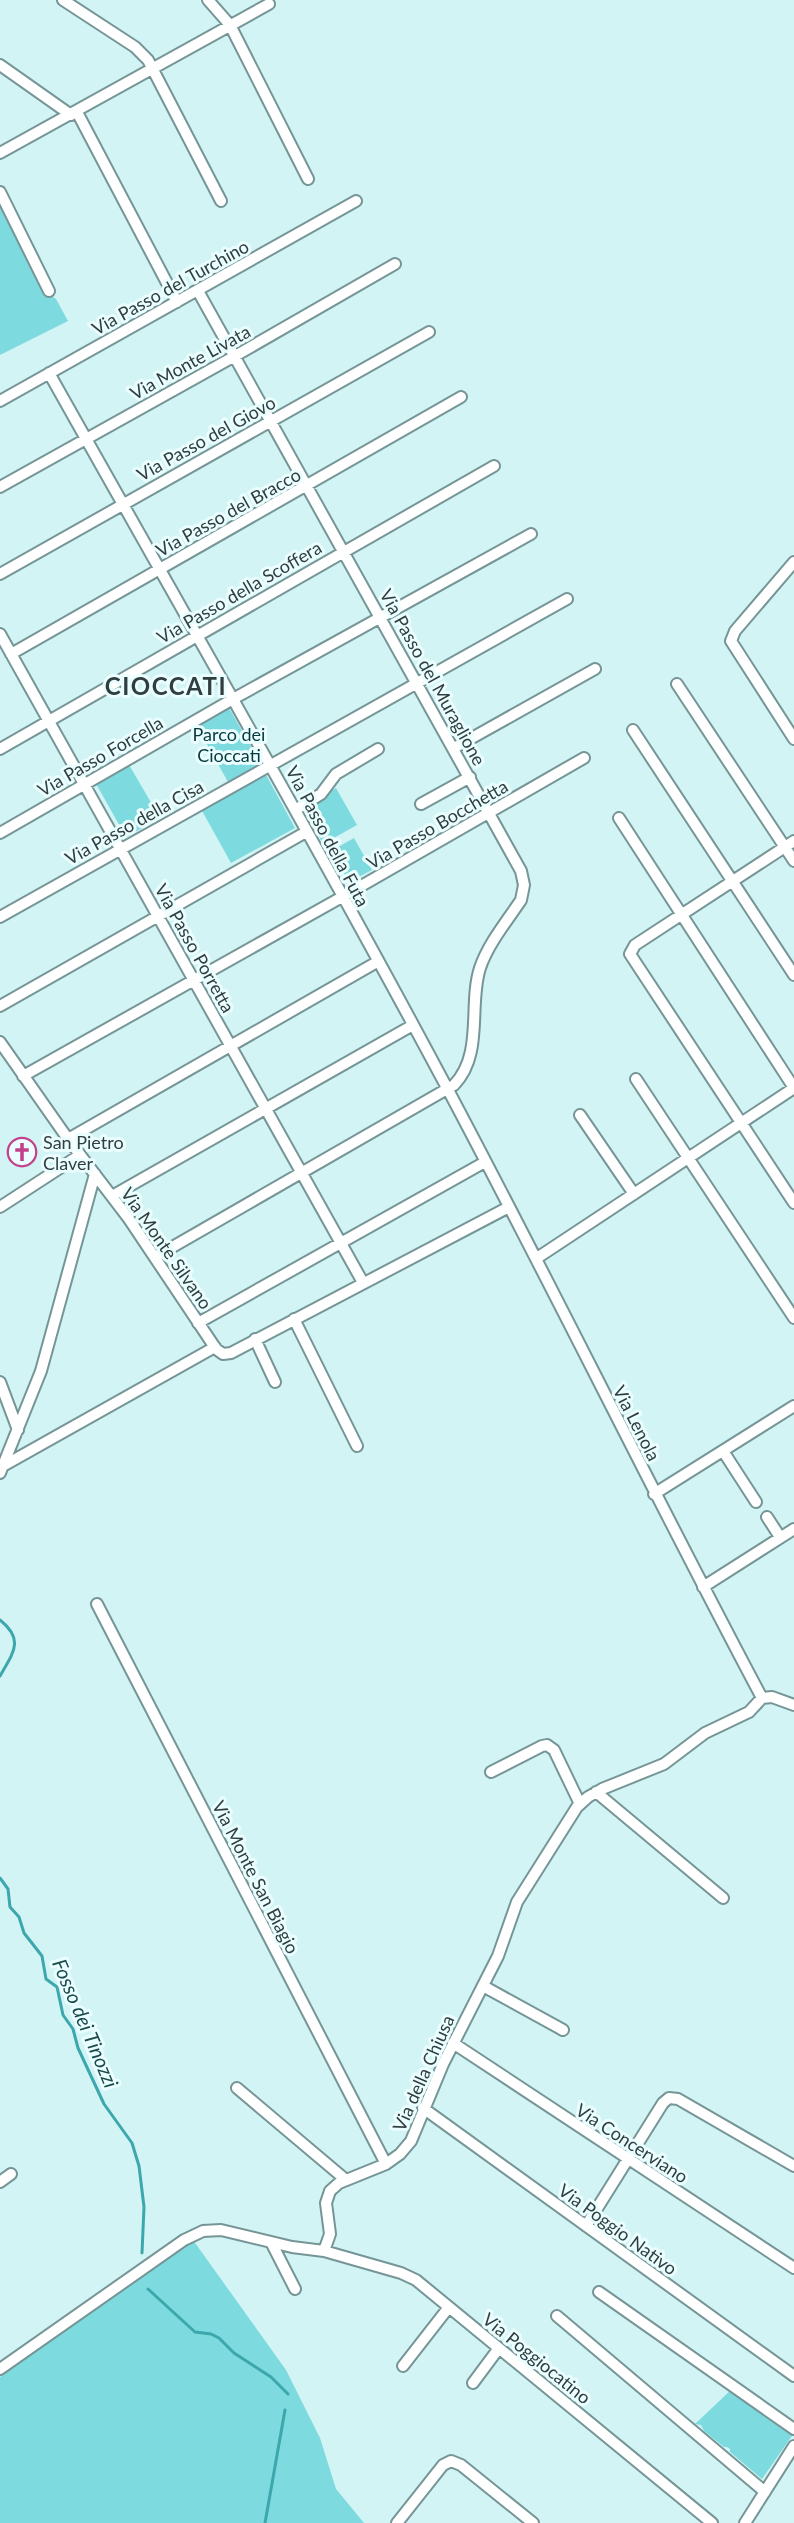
<svg xmlns="http://www.w3.org/2000/svg" width="794" height="2523" viewBox="0 0 794 2523" font-family="Lato,sans-serif">
<style>
.green{fill:#7ddade}
.lines{fill:none;stroke-linecap:round;stroke-linejoin:round}
.stream{stroke:#3ca7ac;stroke-width:3}
.minor-casing{stroke:#769596;stroke-width:14}
.minor{stroke:#fff;stroke-width:10}
.labels{text-anchor:middle;dominant-baseline:central;stroke-width:6;stroke-linejoin:round;paint-order:stroke}
.street-label{font-size:18px;fill:#313e3f;stroke:#eafeff}
.park-label{font-size:18px;fill:#073a3c;stroke:#eafeff}
.poi-label{font-size:18px;fill:#313e3f;stroke:#eafeff;text-anchor:start}
.water-label{font-size:20px;font-style:italic;fill:#1b4a4c;stroke:#eafeff}
.district-label{font-size:24px;font-weight:bold;letter-spacing:1.5px;fill:#313e3f;stroke:#eafeff}
</style>
<rect width="100%" height="100%" fill="#d3f4f5"/>
<path class="green" d="M0 195 49 294 56 299 68 321 0 355Z
M229 708 261 764 228 782 197 726Z
M128 763 160 818 126 837 95 782Z
M265 773 295 828 231 863 201 809Z
M336 788 357 825 323 844 303 807Z
M354 838 372 870 349 882 331 851Z
M193 2240 286 2370 320 2438 336 2489 364 2523H0V2377Z
M732 2389 794 2433 762 2479 730 2452V2449L727 2447H724L704 2431 701 2425 695 2424Z"/>
<g class="lines">
<path class="stream" d="M0 1620C25 1640 13 1653 0 1676
M0 1878 8 1889 10 1907 19 1917 24 1933 42 1956 46 1979 57 1987 63 2015 73 2029 78 2048 104 2104 132 2143 139 2166 144 2207 142 2253
M148 2289 195 2332 211 2334 219 2338 234 2353 271 2377 288 2394
M265 2523 285 2410"/>
<g class="minor-casing">
<path id="minor" d="M63 0 135 47 148 60 221 201
M208 0 230 25 308 179
M0 65 71 115
M77 112 177 302
M0 153 269 4
M0 192 49 291
M49 373C182 610 318 846 446 1086 554 1289 654 1495 762 1698
M0 401 356 201
M0 487 235 356 395 264
M794 562 735 631 731 641 794 739
M0 574 429 332
M0 634 361 1279
M11 654 461 397
M677 684 794 861
M633 730 794 975
M454 748 595 669
M0 749 494 466
M421 804 470 777
M295 810 321 794 336 774 378 749
M619 818 794 1088
M0 833 233 699 531 534
M794 841 635 945 630 954 794 1203
M0 917 567 599
M0 1006 306 832
M0 1042 68 1139 129 1219 216 1349 223 1354 231 1353 509 1207
M23 1076 342 897 584 758
M636 1079 794 1318
M580 1115 634 1194
M68 1139 377 962
M112 1196 413 1025
M0 1207 80 1155
M155 1257 454 1085C484 1054 468 1005 480 968 488 944 507 921 521 900L524 885 521 871 198 291
M537 1258 794 1088
M294 1319 357 1446
M198 1323 485 1162
M255 1339 275 1382
M0 1382 18 1430
M723 1451 756 1502
M3 1466 215 1347
M0 1473 41 1371 95 1174
M654 1494 794 1406
M767 1517 780 1537
M703 1587 794 1529
M97 1604 386 2164
M491 1772 542 1746 547 1745 554 1750 580 1804
M596 1792 723 1898
M483 1986 563 2030
M453 2043 794 2268
M237 2088 346 2180
M423 2108 794 2376
M0 2182 11 2174
M586 2226 663 2103 669 2098 678 2099 794 2166
M271 2242 295 2289
M324 2251 401 2273 416 2280 712 2523
M599 2292 794 2429
M557 2316 765 2492
M403 2366 449 2307
M0 2369 184 2240 203 2231 221 2230 292 2247 324 2251 330 2234 326 2203 330 2191 339 2183 386 2164 400 2154 411 2141 443 2064 498 1956 517 1902 577 1807 588 1797 602 1789 664 1764 705 1733 749 1712 762 1698 772 1697 794 1705
M473 2383 499 2348
M397 2523 443 2465 451 2461 461 2465 533 2523
M745 2523 794 2446"/>
</g>
<use href="#minor" class="minor"/>
</g>
<defs>
<g id="church-ring" transform="scale(1.5)"><circle r="9.5" fill="#eafeff" stroke="#c3418a" stroke-width="1.5"/><path d="M-1.2-6h2.4v3.5h3.3v2.4h-3.3V6h-2.4V-.1h-3.3v-2.4h3.3Z" fill="#c3418a"/></g>
</defs>
<g fill-rule="evenodd">
<use href="#church-ring" x="22" y="1152"/>
</g>
<g class="labels">
<g class="street-label">
<text transform="translate(170 287) rotate(-29)">Via Passo del Turchino</text>
<text transform="translate(190 362) rotate(-29)">Via Monte Livata</text>
<text transform="translate(206 438) rotate(-29)">Via Passo del Giovo</text>
<text transform="translate(228 512) rotate(-29)">Via Passo del Bracco</text>
<text transform="translate(239 592) rotate(-30)">Via Passo della Scoffera</text>
<text transform="translate(433 677) rotate(61)">Via Passo del Muraglione</text>
<text transform="translate(100 756) rotate(-30)">Via Passo Forcella</text>
<text transform="translate(134 822) rotate(-29)">Via Passo della Cisa</text>
<text transform="translate(437 824) rotate(-30)">Via Passo Bocchetta</text>
<text transform="translate(328 836) rotate(62)">Via Passo della Futa</text>
<text transform="translate(195 948) rotate(61)">Via Passo Porretta</text>
<text transform="translate(167 1248) rotate(55)">Via Monte Silvano</text>
<text transform="translate(637 1423) rotate(63)">Via Lenola</text>
<text transform="translate(256 1877) rotate(63)">Via Monte San Biagio</text>
<text transform="translate(423 2073) rotate(-66)">Via della Chiusa</text>
<text transform="translate(632 2143) rotate(33)">Via Concerviano</text>
<text transform="translate(618 2229) rotate(36)">Via Poggio Nativo</text>
<text transform="translate(537 2358) rotate(39)">Via Poggiocatino</text>
</g>
<g class="park-label">
<text x="229" y="734">Parco dei<tspan x="229" dy="21">Cioccati</tspan></text>
</g>
<g class="poi-label">
<text x="43" y="1142">San Pietro<tspan x="43" dy="21">Claver</tspan></text>
</g>
<g class="water-label">
<text transform="translate(86 2023) rotate(67)">Fosso dei Tinozzi</text>
</g>
<g class="district-label">
<text x="166" y="685">CIOCCATI</text>
</g>
</g>
</svg>
